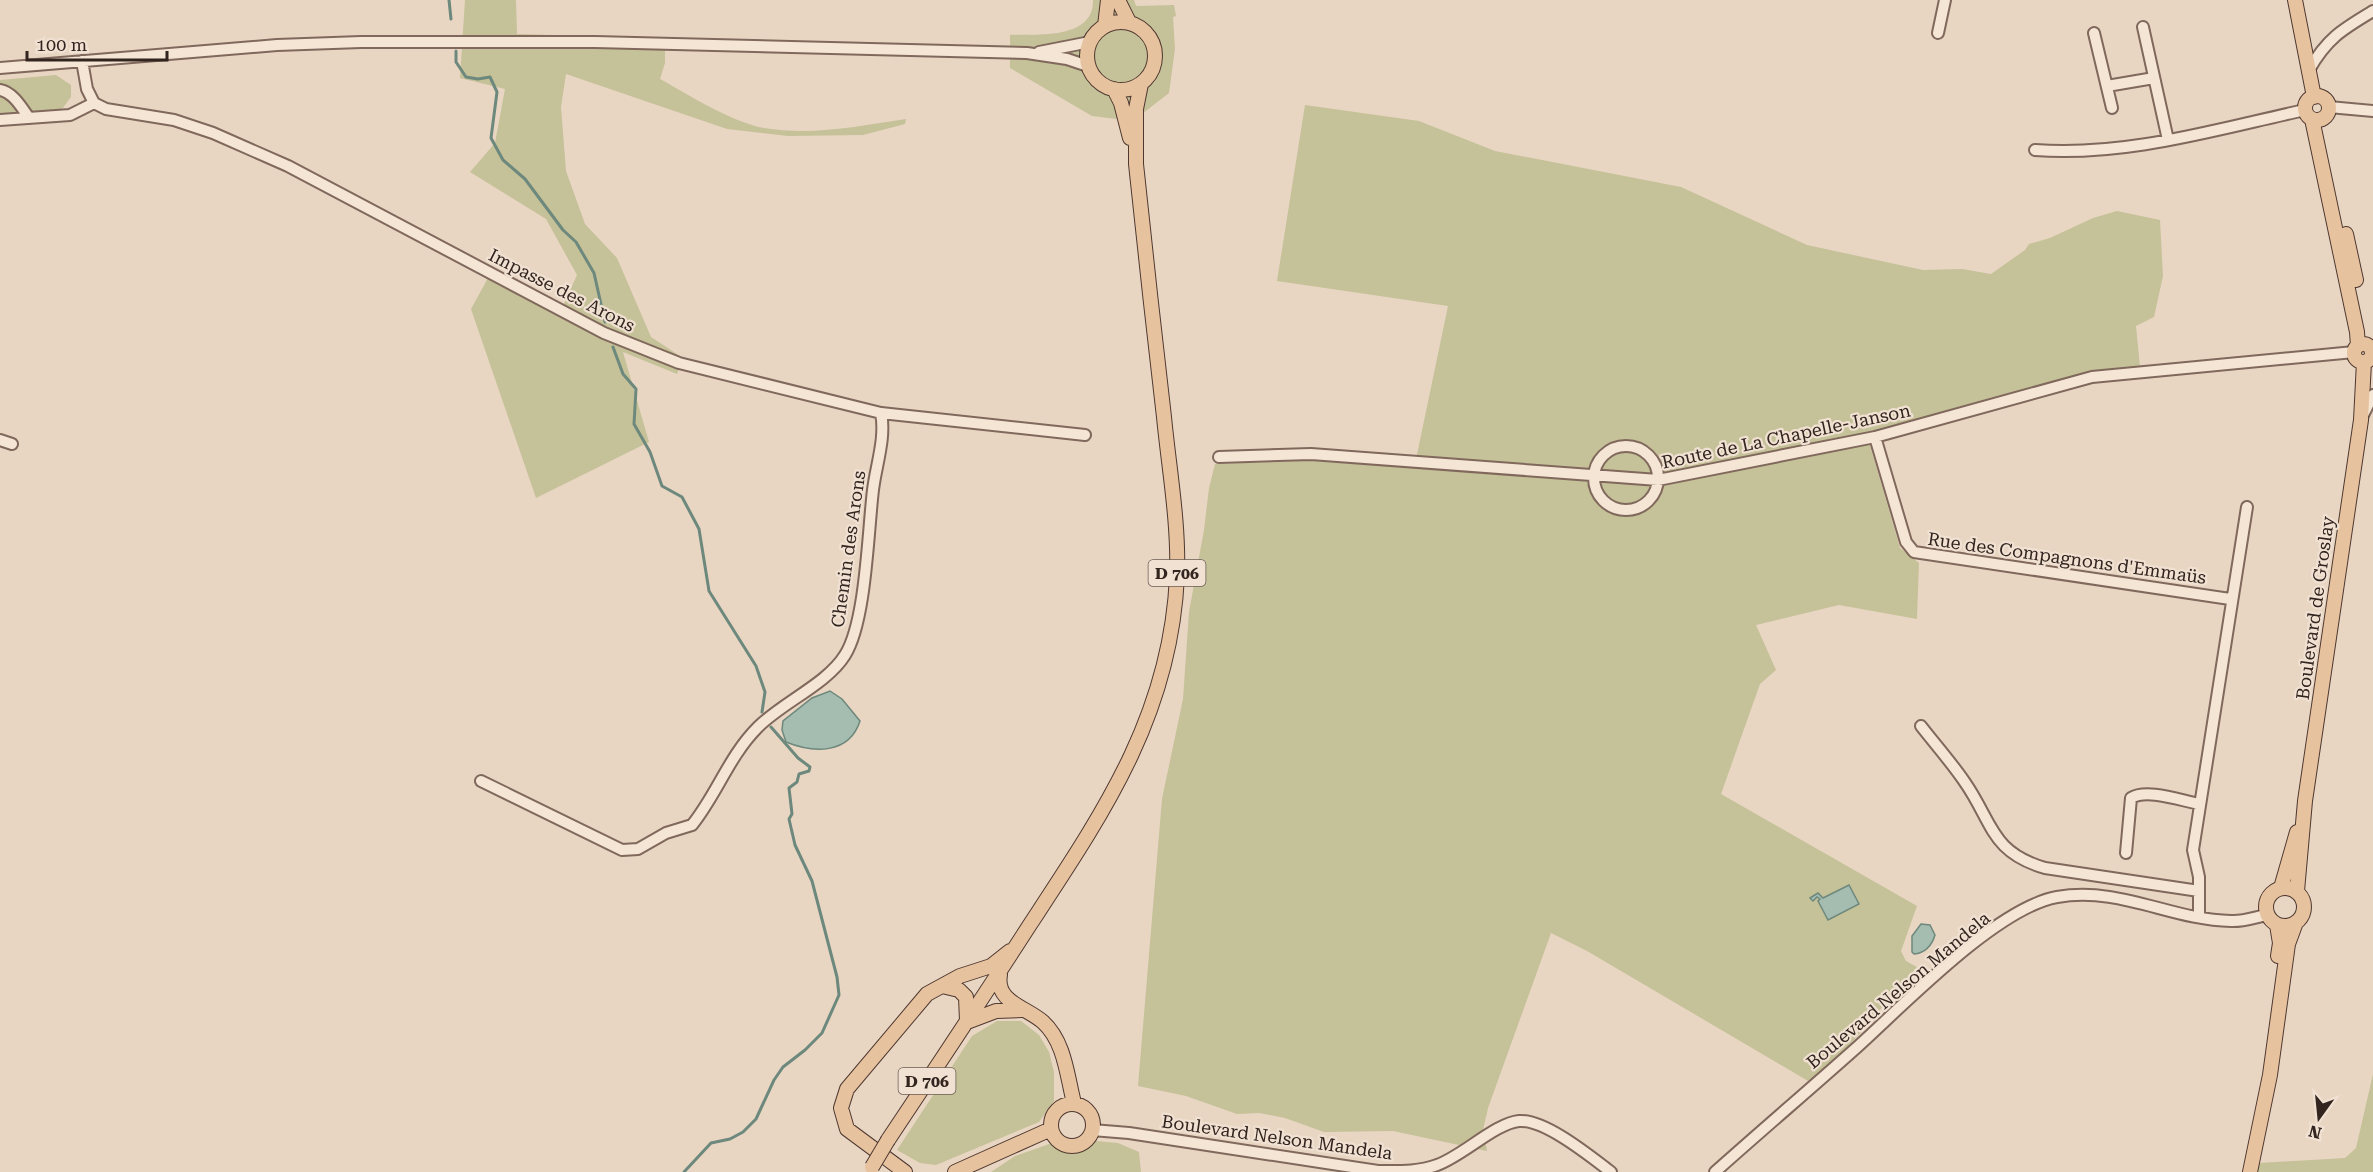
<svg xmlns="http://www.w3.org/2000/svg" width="2373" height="1172" viewBox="0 0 2373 1172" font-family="'Roboto Serif',serif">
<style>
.green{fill:#c5c198}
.water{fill:#a5bcb0;stroke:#6d887c;stroke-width:1.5}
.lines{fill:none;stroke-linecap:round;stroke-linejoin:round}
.stream{stroke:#6d887c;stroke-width:3}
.minor-casing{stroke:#80685c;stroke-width:14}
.major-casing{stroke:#4e3830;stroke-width:16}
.minor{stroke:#f4e5d5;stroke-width:10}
.major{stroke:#e7c29f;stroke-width:14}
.major-bridge-casing{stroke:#4e3830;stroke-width:16;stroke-linecap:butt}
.major-bridge{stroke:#e7c29f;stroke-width:14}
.labels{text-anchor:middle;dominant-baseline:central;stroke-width:4.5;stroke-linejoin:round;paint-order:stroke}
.shield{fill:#f0e1d2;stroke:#6b5d54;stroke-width:1.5}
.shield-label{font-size:16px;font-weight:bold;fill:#32241e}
.street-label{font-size:18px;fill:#32241e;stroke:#f0e1d2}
</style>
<rect width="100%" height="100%" fill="#e8d6c3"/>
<path class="green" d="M465 0H516L517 34 665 38V63L660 79C689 95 731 122 764 128 812 136 859 126 906 119L905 124 863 135 788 136 727 129 566 74 561 107 566 171 585 224 617 258 651 337 683 358 677 374 623 352 649 442 536 498 471 309 488 278 559 315 577 275 546 219 470 172 495 143 505 89 460 78Z
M1093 0H1134L1136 6 1174 5 1176 16 1173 17 1175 49 1169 93 1133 121 1092 116 1010 68V35C1037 34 1094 40 1093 0Z
M56 75 71 85V97L62 109 0 115V80Z
M1305 105 1419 121 1495 151 1681 187 1807 245 1923 270 1962 269 1991 274 2025 250 2029 244 2050 238 2093 218 2117 211 2160 220 2163 276 2154 317 2136 326 2140 367 2092 371 1867 435 1900 548 1919 563 1917 619 1839 605 1756 625 1776 670 1760 684 1721 794 1917 906 1901 951 1906 961 1917 967 1815 1085 1587 951 1551 933 1488 1108 1483 1130 1487 1151 1393 1131 1324 1132 1285 1118 1259 1113 1237 1114 1186 1096 1138 1086 1162 799 1183 699 1189 612 1204 530 1209 488 1215 464 1330 460 1415 464 1448 306 1277 281Z
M997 1021H1021L1039 1035 1049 1052 1054 1072V1101L1039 1122 936 1165 920 1163 897 1150 972 1036Z
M2373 1074V1172H2257L2259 1163 2345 1158 2356 1148Z
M1096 1141 1118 1143 1139 1152 1141 1172H991L1015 1156 1052 1143 1075 1151Z"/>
<path class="water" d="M830 691 842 699 860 721C849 755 813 753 786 742L782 730 783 721 812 698Z
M1849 885 1859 904 1828 920 1818 901 1820 899 1817 897 1813 901 1810 898 1818 893 1823 898Z
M1921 924 1930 925 1935 935C1932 945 1925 953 1914 954L1912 952V936Z"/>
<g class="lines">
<path class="stream" d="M449 0 451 19
M456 51V62L466 77 478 79 490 77 497 92 491 138 503 160 525 179 563 230 576 242 594 273 605 322
M613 347 623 374 636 389 634 424 650 452 662 486 682 497 699 529 709 591 756 666 765 692 762 712
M684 1172 711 1143 730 1139 743 1132 756 1119 774 1080 783 1067 805 1050 822 1033 839 995 837 977 812 881 795 845 789 819 792 814 789 788 797 782 799 774 809 771 810 767 798 758 771 727"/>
<g class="minor-casing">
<path id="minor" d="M2143 27 2168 140
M1938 33 1945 0
M2094 33 2112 108
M1039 52 1090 42
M82 61 87 89 94 103 106 109 174 120 213 133 288 166 604 333 679 363 881 413 1085 435
M0 68 277 45 361 42H595L1027 53 1067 59 1088 66
M2309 70C2327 38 2343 29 2373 11
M2107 86 2154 78
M0 90C13 92 22 108 29 118
M2329 107 2373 111
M0 120 70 115 94 103
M2035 150C2126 157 2217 129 2305 110
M2372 350 2373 351
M2363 415 2373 395
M1875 437 1906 542 1914 552 2230 599
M0 440 12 444
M1594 478a32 32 0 1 1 64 0a32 32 0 1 1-64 0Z
M1219 457 1311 454 1658 480 1875 437 2092 377 2354 352
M1921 726C1935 744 1951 762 1964 781 1993 822 1990 852 2045 868L2199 891
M481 781 622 850 638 849 666 833 692 825C717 794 729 756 758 727 783 702 827 684 845 655 866 622 868 531 873 490 876 465 886 438 881 413
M2126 853 2131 798C2147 788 2182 801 2200 804
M2199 916V877L2193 850 2247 507
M1092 1130 1129 1133 1378 1171C1398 1171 1418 1172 1437 1165 1461 1157 1496 1123 1519 1121 1545 1119 1591 1157 1611 1172
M1715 1172C1762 1130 1809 1090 1855 1049 1903 1006 1996 908 2057 897 2120 886 2171 920 2231 921 2242 922 2256 917 2267 915"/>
</g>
<g class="major-casing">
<path id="major" d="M1118 0 1129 22
M2295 0 2314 97
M1087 56a34 34 0 1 1 68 0a34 34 0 1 1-68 0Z
M1105 26 1108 0
M1114 89 1121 103 1130 138
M2305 108a12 12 0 1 1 24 0a12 12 0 1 1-24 0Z
M2312 119 2357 332 2358 346
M2346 234 2356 280
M2354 353a9 9 0 1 1 18 0a9 9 0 1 1-18 0Z
M2266 907a19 19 0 1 1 38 0a19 19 0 1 1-38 0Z
M2281 888 2297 832
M2297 891 2305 801 2361 420 2364 362
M2277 925 2280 943 2278 956
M1000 975C995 1002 1026 1007 1043 1022 1065 1042 1067 1076 1074 1103
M942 986 959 990 966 997 967 1021
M967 1022 996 1011 1022 1010
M1051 1125a21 21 0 1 1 42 0a21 21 0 1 1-42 0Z
M888 1140C936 1068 984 996 1031 923 1104 812 1171 714 1177 576 1179 523 1169 469 1164 417 1154 333 1145 248 1136 164V109L1141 84
M905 1172 847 1129 841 1108 847 1089 927 994 960 976 991 966 1010 951
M955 1172 1051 1129
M2250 1172 2270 1075 2288 944 2295 925"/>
</g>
<use href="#minor" class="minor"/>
<use href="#major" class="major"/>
<g class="major-bridge-casing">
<path id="major-bridge" d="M872 1167 888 1140"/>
</g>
<use href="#major-bridge" class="major-bridge"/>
</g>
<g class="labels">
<g class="shield">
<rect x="1148.5" y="560" width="57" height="26" rx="4.5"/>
<rect x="898.5" y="1068" width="57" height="26" rx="4.5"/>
</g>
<g class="shield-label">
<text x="1177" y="573">D 706</text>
<text x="927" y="1081">D 706</text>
</g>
<g class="street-label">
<text transform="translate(562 290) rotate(27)">Impasse des Arons</text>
<text transform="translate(1786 436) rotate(-12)">Route de La Chapelle-Janson</text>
<text transform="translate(848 549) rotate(-82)">Chemin des Arons</text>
<text transform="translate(2067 558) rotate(8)">Rue des Compagnons d'Emmaüs</text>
<text transform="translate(2315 608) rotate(-82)">Boulevard de Groslay</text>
<text transform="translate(1898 990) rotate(-40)">Boulevard Nelson Mandela</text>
<text transform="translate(1277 1137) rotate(8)">Boulevard Nelson Mandela</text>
</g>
</g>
<g transform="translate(2319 1118) rotate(195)" stroke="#f0e1d2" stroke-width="4.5" paint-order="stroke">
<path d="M0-4.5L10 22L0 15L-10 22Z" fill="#32241e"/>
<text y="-9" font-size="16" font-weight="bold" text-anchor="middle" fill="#32241e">N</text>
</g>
<path d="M27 51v9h140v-9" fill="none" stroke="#32241e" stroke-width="3"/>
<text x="36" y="51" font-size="18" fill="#32241e" stroke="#f0e1d2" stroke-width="4.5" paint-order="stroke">100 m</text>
</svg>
